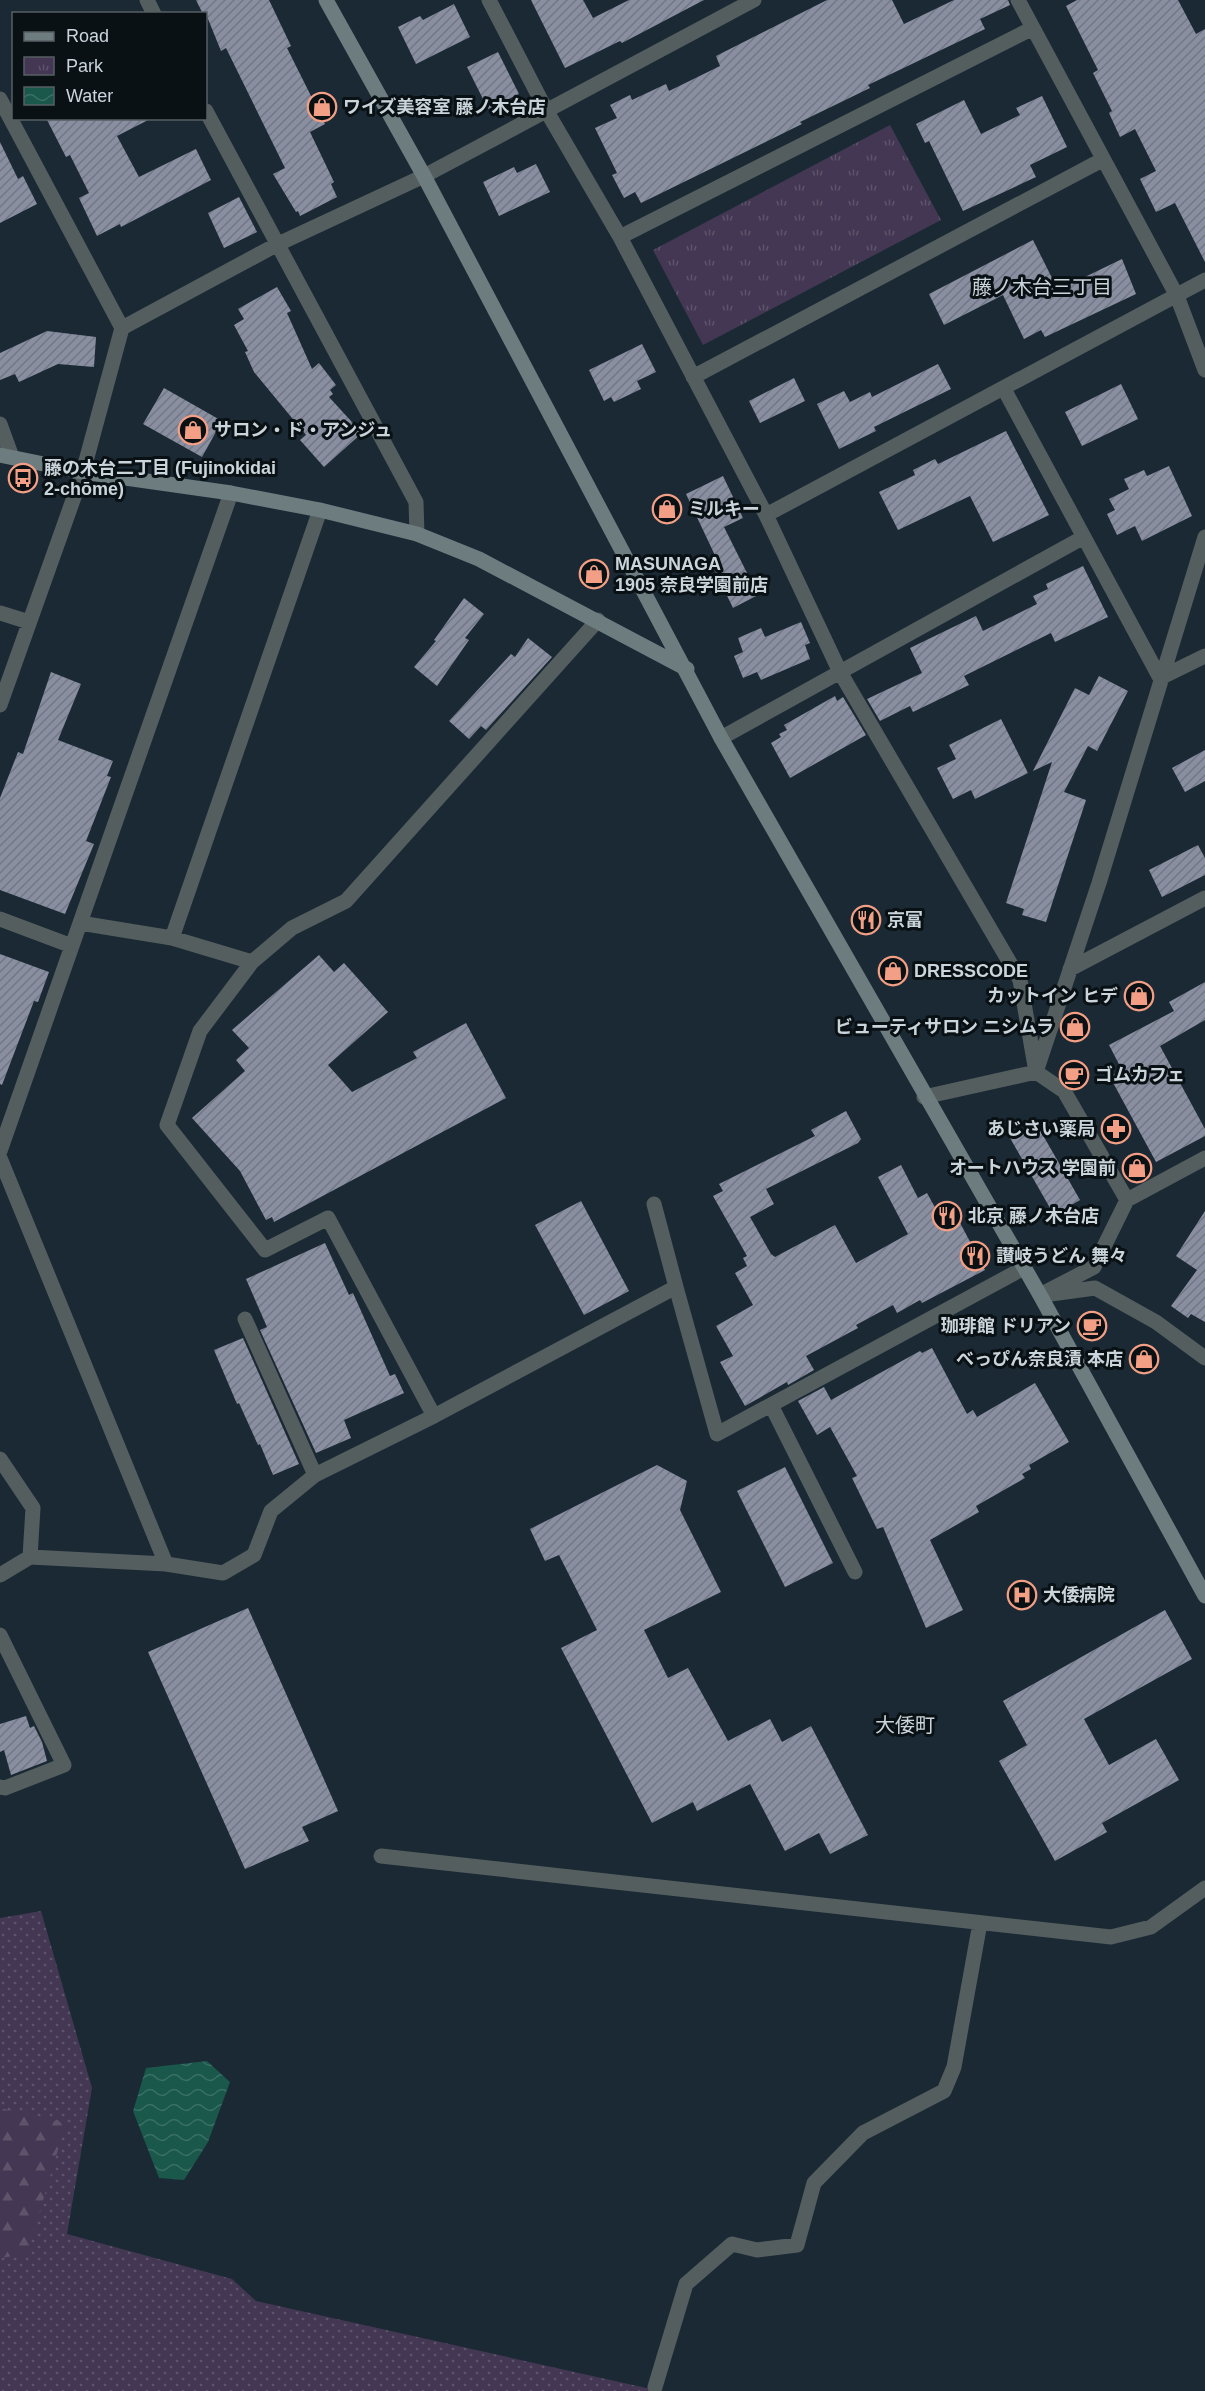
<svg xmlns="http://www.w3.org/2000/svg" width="1205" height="2391" viewBox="0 0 1205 2391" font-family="Arial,'Noto Sans JP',sans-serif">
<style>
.grass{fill:url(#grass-dots)}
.forest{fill:url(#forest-firs)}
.park{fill:url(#park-tufts)}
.water{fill:url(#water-waves)}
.building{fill:url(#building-hatch)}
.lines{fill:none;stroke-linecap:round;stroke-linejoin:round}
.street{stroke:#545e5f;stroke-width:15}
.secondary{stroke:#6c7c7f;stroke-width:15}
.labels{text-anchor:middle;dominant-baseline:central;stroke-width:6;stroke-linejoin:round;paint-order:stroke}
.poi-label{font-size:18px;font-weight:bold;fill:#cad4db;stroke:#0a1115;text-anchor:start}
.neighbourhood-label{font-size:20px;fill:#cad4db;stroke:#0a1115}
</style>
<defs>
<pattern id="grass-dots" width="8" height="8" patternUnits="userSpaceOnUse" patternTransform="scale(1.5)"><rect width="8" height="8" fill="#433753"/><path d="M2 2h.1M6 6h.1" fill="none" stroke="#5d536b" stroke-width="1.8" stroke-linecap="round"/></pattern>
<pattern id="forest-firs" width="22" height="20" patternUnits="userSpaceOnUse" patternTransform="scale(1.5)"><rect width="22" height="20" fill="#433753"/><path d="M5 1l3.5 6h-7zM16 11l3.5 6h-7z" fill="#5d536b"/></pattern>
<pattern id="park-tufts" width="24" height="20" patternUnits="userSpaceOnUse" patternTransform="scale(1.5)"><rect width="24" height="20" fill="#433753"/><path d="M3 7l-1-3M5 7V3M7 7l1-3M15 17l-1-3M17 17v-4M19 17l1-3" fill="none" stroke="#5d536b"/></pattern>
<pattern id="water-waves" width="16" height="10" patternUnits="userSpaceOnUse" patternTransform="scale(1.5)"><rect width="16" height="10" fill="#19584a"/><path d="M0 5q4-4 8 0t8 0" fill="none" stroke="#396f64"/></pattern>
<pattern id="building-hatch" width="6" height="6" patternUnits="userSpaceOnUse" patternTransform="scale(1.5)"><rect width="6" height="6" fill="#898fa1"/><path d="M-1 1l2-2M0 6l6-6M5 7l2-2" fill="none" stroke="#727784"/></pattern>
</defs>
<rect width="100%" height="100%" fill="#1a2934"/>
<path class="grass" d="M41 1911 92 2088 67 2234 232 2279 256 2301 660 2391H0V1918Z"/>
<path class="forest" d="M0 2108 66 2123 27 2254 0 2258Z"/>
<path class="park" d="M890 125 941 220 703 345 653 250Z"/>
<path class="water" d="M207 2061 230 2082 208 2142 184 2180 159 2178 133 2111 146 2068Z"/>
<path class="building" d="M196 0H269L291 46 287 48 325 124 310 132 334 182 331 184 337 197 300 216 298 211 296 212 273 174 285 168 226 48 221 51 206 14H203Z
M531 0H583L593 18 629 0H704L622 43 620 41 565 68Z
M827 0H892L904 24 954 0H1008L1010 5 980 19 985 29 868 85 870 88 800 122 802 124 641 203 635 192 624 198 612 175 617 173 595 128 617 118 610 105 630 95 632 100 666 84 669 91 720 66 716 56Z
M1077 0H1178L1196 34 1205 29V262L1175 203 1156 212 1140 179 1156 171 1135 129 1120 137 1109 113 1112 111 1093 73 1098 70 1066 6Z
M454 4 470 37 416 64 398 27 420 16 423 20Z
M498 52 519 94 488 109 467 67Z
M1042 96 1067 147 1030 165 1036 177 963 211 929 141 925 143 916 124 964 100 981 134 1020 115 1016 108Z
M46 118H152L117 136 139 177 196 149 211 180 121 227 120 224 97 236 79 198 89 193 70 155 66 157Z
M0 142 18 179 23 176 37 204 0 223Z
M536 164 550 192 499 216 483 182 514 167 517 173Z
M239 197 257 232 224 248 208 213Z
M1033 240 1058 290 1122 259 1136 294 1045 337 1041 330 1024 339 1003 295 944 325 929 294Z
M277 287 291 311 287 313 312 369 319 363 336 385 330 390 333 394 329 397 362 433 324 467 300 440 306 435 254 372 245 352 248 351 234 325 244 319 238 309Z
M47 331 96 337 94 367 58 364 19 382 15 374 0 380V353Z
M642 344 656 372 637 381 641 389 614 402 611 397 604 401 589 370Z
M938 364 951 389 874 427 876 431 839 449 817 404 844 391 850 402 870 392 872 397Z
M794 378 805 401 760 423 749 401Z
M1121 384 1138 419 1082 446 1065 412Z
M164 388 222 421 202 457 143 424Z
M1006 431 1049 515 993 542 970 496 898 530 879 492 915 475 913 470 935 459 938 464Z
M1169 466 1192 516 1142 541 1135 526 1117 535 1107 514 1115 510 1109 499 1129 489 1124 479 1144 470 1147 476Z
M723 476 743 518 724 527 758 595 733 608 714 569 720 566 686 494Z
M1083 566 1108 617 1055 642 1051 633 964 676 969 685 913 712 910 706 880 721 867 699 922 673 910 648 976 616 983 631 1037 604 1033 596 1048 589 1046 584Z
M464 598 484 614 465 638 469 640 437 686 414 667 436 641 434 640Z
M801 622 810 643 805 645 810 659 761 680 757 672 743 678 734 656 743 652 738 638 761 628 765 637Z
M528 638 552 657 486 730 481 726 469 739 449 721 511 654 515 657Z
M51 672 81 684 58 740 113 761 107 776 111 777 86 841 94 844 65 914 0 890V798L18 752 23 754Z
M1099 676 1128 691 1097 751 1088 746 1064 792 1086 800 1046 922 1022 915 1024 909 1006 903 1052 762 1033 771 1075 688 1089 695Z
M835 696 837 701 843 697 866 735 790 778 771 743 781 737 779 734 787 730 784 725Z
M1001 719 1028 773 975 799 971 790 953 799 937 768 956 759 949 745Z
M1205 750V781L1185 792 1172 768Z
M1198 845 1205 858V875L1162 897 1149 870Z
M0 954 49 972 38 1002 34 1001 2 1085 0 1084Z
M319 955 334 972 344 963 388 1012 328 1065 352 1092 417 1058 413 1052 466 1023 506 1098 274 1222 272 1217 266 1220 240 1171 192 1118 245 1071 236 1060 249 1048 232 1030Z
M1205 982V1020L1160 1046 1205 1129V1136L1156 1162 1110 1077 1122 1070 1109 1045 1174 1011 1169 1002Z
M846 1111 861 1139 858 1143 766 1189 774 1204 750 1217 771 1254 775 1257 835 1225 856 1263 908 1234 878 1177 901 1165 918 1198 927 1193 937 1211 950 1204 985 1270 922 1303 920 1300 897 1313 893 1305 856 1325 858 1328 806 1356 814 1370 788 1385 787 1382 745 1406 720 1362 733 1356 716 1326 753 1305 735 1273 747 1266 743 1258 747 1256 713 1196 723 1191 719 1184 815 1136 811 1130Z
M1036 1123 1080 1200 1054 1215 1010 1138Z
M581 1201 629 1291 584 1315 535 1225Z
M1205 1211V1322L1191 1314 1188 1318 1171 1306 1197 1270 1176 1256Z
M325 1243 349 1295 353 1293 390 1376 395 1374 404 1393 344 1420 351 1438 316 1453 260 1330 267 1327 246 1279Z
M243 1338 299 1464 273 1475 260 1444 258 1445 239 1403 237 1404 214 1350Z
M932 1348 967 1414 973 1410 977 1417 1035 1383 1069 1442 1029 1465 1031 1469 1022 1474 1025 1478 976 1506 979 1512 930 1540 963 1610 926 1628 883 1527 877 1529 852 1478 857 1476 830 1427 817 1435 798 1401 824 1387 831 1400 920 1351 922 1353Z
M657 1465 687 1481 680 1510 721 1592 644 1630 668 1678 688 1668 728 1741 770 1719 782 1742 811 1726 868 1835 830 1854 819 1833 785 1851 750 1784 697 1811 693 1802 652 1823 561 1648 597 1630 559 1555 545 1561 530 1529Z
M785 1467 833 1563 785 1587 737 1491Z
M248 1608 338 1811 302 1827 309 1841 245 1869 148 1652Z
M1165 1610 1192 1659 1084 1719 1109 1765 1156 1739 1179 1780 1102 1823 1107 1832 1055 1861 999 1761 1027 1745 1003 1701Z
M26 1716 30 1728 34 1726 42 1742 47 1761 11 1775 4 1750 0 1752V1724Z"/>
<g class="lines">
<path class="street" d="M147 0 154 14
M489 0 546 110 620 237 766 515 840 672 1020 980 1036 1072
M1018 0 1177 296 1205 370
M0 99 122 328
M206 111 416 502 417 534
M620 237 1033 28
M693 377 1102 160
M1004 389 1160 678 1205 656
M0 424 12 457
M766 515 1205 280
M0 613 29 622
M0 705 83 472 122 328 276 245 424 176 754 0
M721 738 1084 537
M0 919 72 946
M80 923 172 938 252 962 292 928 346 901 598 620
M172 938 320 510
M1070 969 1205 898
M1037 1069 1099 883 1205 537
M924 1097 1036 1072 1064 1091 1127 1200 1094 1267 1040 1295
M0 1151 231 493
M0 1158 166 1564 30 1557 33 1508 0 1459
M1127 1200 1205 1158
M654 1204 676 1287
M1051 1294 1095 1288 1156 1322 1205 1358
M245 1319 315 1475
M771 1405 855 1572
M434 1416 676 1287 717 1434 1024 1268
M166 1564 223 1573 254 1555 271 1511 315 1475 434 1416 328 1218 265 1250 167 1125 200 1031 252 962
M0 1575 30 1557
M0 1635 64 1765 5 1788 0 1787
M381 1856 1111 1937 1151 1927 1205 1888
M655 2387 686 2284 732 2244 757 2250 797 2245 814 2183 863 2133 944 2091 954 2067 980 1923"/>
<path class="secondary" d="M326 0 424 176 721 738 1040 1295 1205 1596
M0 455 83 472 231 493 320 510 417 534 479 559 687 669"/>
</g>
<defs>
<g id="shop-ring" transform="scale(1.5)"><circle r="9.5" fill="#0a1115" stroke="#f39f85" stroke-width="1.5"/><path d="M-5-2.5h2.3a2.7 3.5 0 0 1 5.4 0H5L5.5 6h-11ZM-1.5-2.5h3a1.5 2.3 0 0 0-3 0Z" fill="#f39f85"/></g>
<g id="bus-ring" transform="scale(1.5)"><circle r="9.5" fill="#0a1115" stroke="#f39f85" stroke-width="1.5"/><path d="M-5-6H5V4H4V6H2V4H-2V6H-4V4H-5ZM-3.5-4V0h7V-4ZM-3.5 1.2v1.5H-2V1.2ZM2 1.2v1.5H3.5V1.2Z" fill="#f39f85"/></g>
<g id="restaurant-ring" transform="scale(1.5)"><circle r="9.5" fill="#0a1115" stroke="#f39f85" stroke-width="1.5"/><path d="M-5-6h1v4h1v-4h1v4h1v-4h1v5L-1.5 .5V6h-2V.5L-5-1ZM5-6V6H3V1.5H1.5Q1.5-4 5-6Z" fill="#f39f85"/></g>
<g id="cafe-ring" transform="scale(1.5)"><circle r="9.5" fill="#0a1115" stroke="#f39f85" stroke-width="1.5"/><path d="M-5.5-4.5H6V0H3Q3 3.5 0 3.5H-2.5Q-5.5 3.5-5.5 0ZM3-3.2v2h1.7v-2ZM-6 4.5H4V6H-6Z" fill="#f39f85"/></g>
<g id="pharmacy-ring" transform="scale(1.5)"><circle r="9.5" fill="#0a1115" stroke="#f39f85" stroke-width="1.5"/><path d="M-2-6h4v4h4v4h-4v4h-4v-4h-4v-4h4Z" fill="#f39f85"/></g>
<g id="hospital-ring" transform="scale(1.5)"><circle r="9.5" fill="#0a1115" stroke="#f39f85" stroke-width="1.5"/><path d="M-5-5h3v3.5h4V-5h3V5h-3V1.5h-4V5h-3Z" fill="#f39f85"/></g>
</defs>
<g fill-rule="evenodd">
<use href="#shop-ring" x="322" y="107"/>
<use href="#shop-ring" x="193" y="430"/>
<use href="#bus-ring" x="23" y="478"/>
<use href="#shop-ring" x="667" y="509"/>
<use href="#shop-ring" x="594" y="574"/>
<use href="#restaurant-ring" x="866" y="920"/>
<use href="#shop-ring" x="893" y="971"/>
<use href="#shop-ring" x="1139" y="996"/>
<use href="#shop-ring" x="1075" y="1027"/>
<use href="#cafe-ring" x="1074" y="1075"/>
<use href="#pharmacy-ring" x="1116" y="1129"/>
<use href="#shop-ring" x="1137" y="1168"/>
<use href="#restaurant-ring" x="947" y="1216"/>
<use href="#restaurant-ring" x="975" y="1256"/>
<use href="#cafe-ring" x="1092" y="1326"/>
<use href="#shop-ring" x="1144" y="1359"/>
<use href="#hospital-ring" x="1022" y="1595"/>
</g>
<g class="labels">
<g class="poi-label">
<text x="343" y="107">ワイズ美容室 藤ノ木台店</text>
<text x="214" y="430">サロン・ド・アンジュ</text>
<text x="44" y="468">藤の木台二丁目 (Fujinokidai<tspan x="44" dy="21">2-chōme)</tspan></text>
<text x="688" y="509">ミルキー</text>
<text x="615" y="564">MASUNAGA<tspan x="615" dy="21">1905 奈良学園前店</tspan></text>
<text x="887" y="920">京富</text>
<text x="914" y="971">DRESSCODE</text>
<text x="1118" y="996" text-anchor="end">カットイン ヒデ</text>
<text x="1054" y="1027" text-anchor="end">ビューティサロン ニシムラ</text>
<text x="1095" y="1075">ゴムカフェ</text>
<text x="1095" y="1129" text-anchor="end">あじさい薬局</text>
<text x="1116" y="1168" text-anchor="end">オートハウス 学園前</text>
<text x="968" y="1216">北京 藤ノ木台店</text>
<text x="996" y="1256">讃岐うどん 舞々</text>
<text x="1071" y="1326" text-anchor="end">珈琲館 ドリアン</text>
<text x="1123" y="1359" text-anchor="end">べっぴん奈良漬 本店</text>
<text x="1043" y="1595">大倭病院</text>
</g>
<g class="neighbourhood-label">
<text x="1042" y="287">藤ノ木台三丁目</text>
<text x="905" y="1725">大倭町</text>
</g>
</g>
<rect x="12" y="12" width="195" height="108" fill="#0a1115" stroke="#575f64" stroke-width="1.5"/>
<rect x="24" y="32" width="30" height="9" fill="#6c7c7f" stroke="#575f64" stroke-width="1.5"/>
<text x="66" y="42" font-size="18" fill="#cad4db">Road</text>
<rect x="24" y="57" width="30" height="18" fill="url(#park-tufts)" stroke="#575f64" stroke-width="1.5"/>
<text x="66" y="72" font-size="18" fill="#cad4db">Park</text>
<rect x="24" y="87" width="30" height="18" fill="url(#water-waves)" stroke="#575f64" stroke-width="1.5"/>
<text x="66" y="102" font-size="18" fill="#cad4db">Water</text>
</svg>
